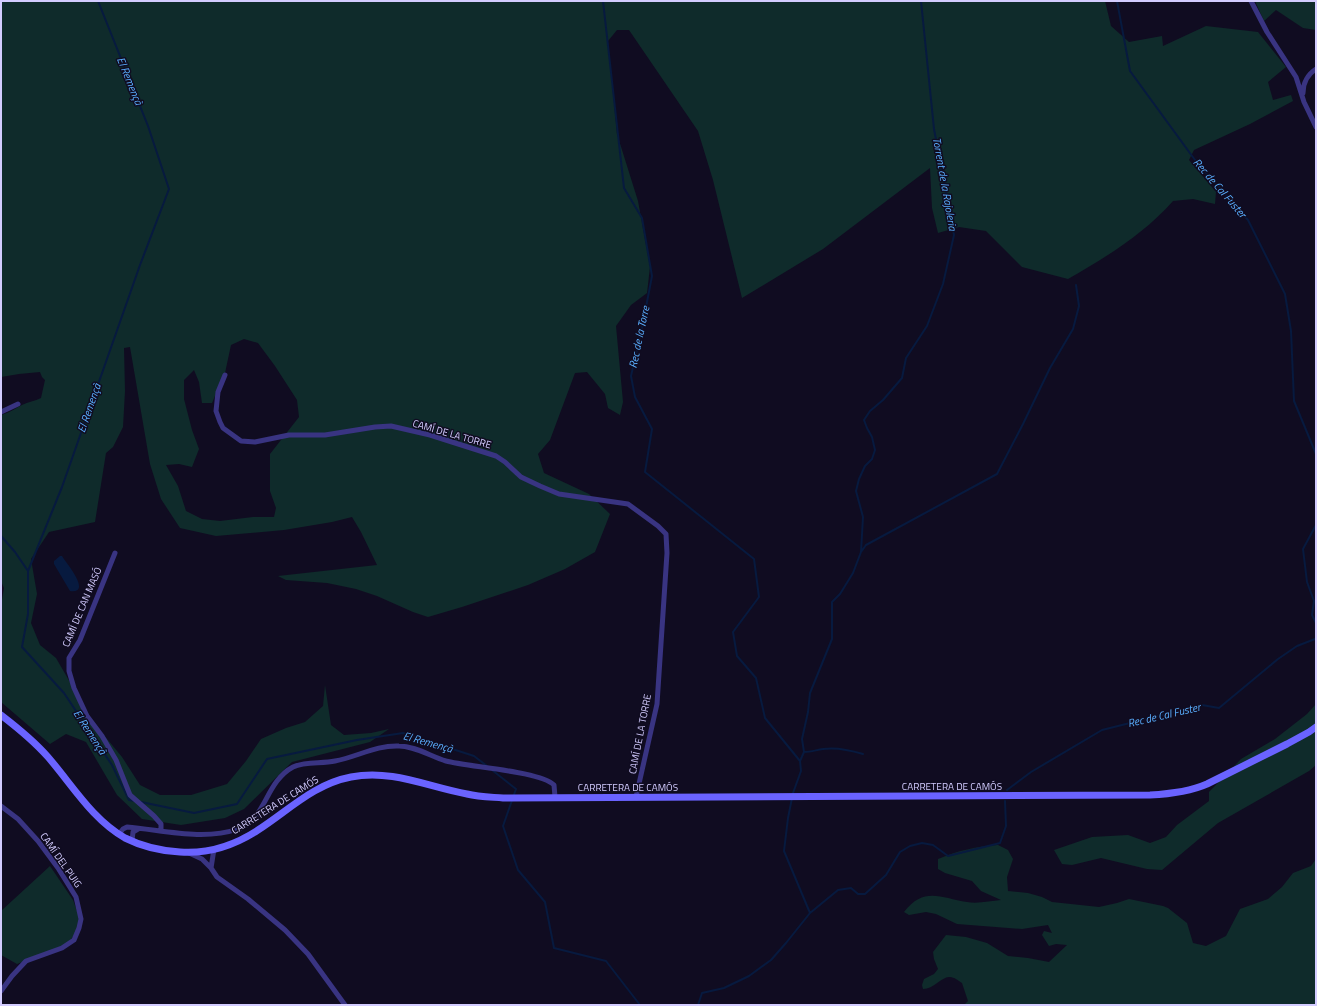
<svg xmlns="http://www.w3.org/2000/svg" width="1317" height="1006" viewBox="0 0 1317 1006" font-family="'Titillium Web',sans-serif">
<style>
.green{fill:#0f2b2b;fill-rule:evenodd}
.water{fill:#071a3f}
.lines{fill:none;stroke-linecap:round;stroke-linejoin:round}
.stream{stroke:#071a3f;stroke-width:2}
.street{stroke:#393482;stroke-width:5}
.secondary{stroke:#6a63ff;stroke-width:7}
.labels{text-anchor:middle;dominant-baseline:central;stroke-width:3;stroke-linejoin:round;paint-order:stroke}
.street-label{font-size:10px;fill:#d3ccff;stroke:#100c21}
.water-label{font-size:11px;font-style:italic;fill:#5aafff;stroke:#100c21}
</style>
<rect width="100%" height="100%" fill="#100c21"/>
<path class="green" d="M1 1H1105L1111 26 1129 42 1162 36 1163 46 1206 26 1258 32 1286 67 1268 82 1273 100 1291 95 1293 101 1250 124 1194 150 1189 160 1216 192 1215 204 1193 199 1173 201C1143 235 1106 257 1068 279L1022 267 986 231 959 227 938 233 932 208 930 168 823 249 742 298 713 180 698 131 629 30H617L608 41 617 134 638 201 650 267 647 293 631 305 616 326 623 402 620 415 608 408 605 394 587 372 575 373 550 440 538 454 544 473 589 494 610 514 595 552 565 569 528 585 462 607 428 617 413 612 377 596 356 589 327 583 286 580 278 576 377 565 361 532 352 517 332 522 284 530 216 536 180 528 161 499 150 464 130 347 124 348 125 391 123 427 113 447 106 453 95 522 49 532 31 559 37 594 31 623 40 645 56 658 93 722 122 757 140 785 160 795H191L227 784 246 761 261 739 286 728 305 722 323 706 325 685 331 725 344 735 371 733 389 729 370 742 292 762 244 809 225 818 181 825 142 819 117 795 86 742 66 734 50 744 1 702V605L4 588 1 581V415C9 413 16 408 22 405 28 402 35 401 41 398L45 380 42 377 40 372 19 374 1 377ZM244 339 258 343 275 366 297 400 299 417 270 454V491L276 508 274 517H253L220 521 202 519 186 511 178 486 166 465 179 464 192 467 199 449 192 430 184 399V380L194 370 199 382 202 403H212L225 373 231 345Z
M1255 1H1316V30L1303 28 1276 10 1264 21Z
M1316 704V765L1309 771 1218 823 1162 870 1147 869 1101 858 1072 865 1062 864 1054 850 1092 837 1128 835 1150 843 1166 837 1177 825 1209 801V792L1241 759 1275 739 1307 714Z
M998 845 1008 850 1013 859 1007 877 1008 891 1028 893 1042 897 1052 902 1099 907 1117 903 1129 899 1163 906 1168 908 1187 923 1193 943 1206 946 1226 936 1240 909 1268 899 1282 887 1293 873 1311 866 1316 859V1005H964L968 1001 962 983C959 981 954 977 950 977 942 976 934 989 923 989L922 985 924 979 934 974 938 969 934 959 933 952 946 935 966 937 987 943 1008 956 1028 958 1049 962 1067 945 1056 944 1049 946 1042 935 1044 931 1052 933 1048 925 1022 929 957 924 936 914 926 912 909 915 904 912C924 886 941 898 967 902 977 904 991 901 1001 900L981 891 972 881 945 873 938 869V859C957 851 977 846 998 845Z
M50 866 73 900 81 922 78 930 66 946 17 964 1 955V911Z"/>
<path class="water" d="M60 556H62C66 563 93 594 70 591L54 564V561Z"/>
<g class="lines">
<path class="stream" d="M98 1 148 126 169 189 140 265 62 487 28 571V614L22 647 64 693 112 765 129 800 135 801
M603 1 624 188 642 218 652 276 642 328 631 376 635 397 652 429 645 472 754 559 759 597 733 632 737 656 756 678 765 718 800 761
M1117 1 1130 71 1195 160 1248 220 1285 294 1291 331 1294 401 1316 454
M1316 525 1303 549 1307 582 1314 601 1312 615 1316 623
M1 536 15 552 28 571
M861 552 866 545 997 474 1023 424 1050 368 1073 329 1079 306 1076 285
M804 752C811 752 816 750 823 749 836 747 850 750 863 754
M492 770 516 789 503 826 518 870 545 902 554 948 606 961 640 1005
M1007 790 1031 772 1102 730 1202 705 1219 708 1278 659 1297 646 1315 639 1316 638
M141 802 194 813 237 804 267 759 357 740 403 733 474 756 487 766
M810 913 784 851 788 818 793 793 801 771 800 761 804 752 802 739 808 712 810 693 832 639V602L840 594 853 573 861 552 863 517 856 491 859 479 865 466 872 459 875 450 872 437 867 428 864 420 870 411 883 400 902 378 906 358 927 326 943 284 954 235 934 129 921 1
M698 1005 702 993 724 988 749 976 771 960 786 943 810 913 838 890 851 888 858 894H865L886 875 900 852 910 846 922 843 933 845 948 856 1000 843 1006 826 1005 801"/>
<path class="street" d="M1251 1 1267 32 1296 77 1304 102 1316 127
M1303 93C1303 83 1308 74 1316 69
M225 375 218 392 216 411 220 422 223 428 241 441 255 442 289 435H325L375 427 391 426 430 435 496 456 505 462 521 477 540 486 559 494 628 504 658 526 666 534 667 553 657 704 636 797
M1 412 18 404
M115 553 80 640 69 658V671L74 688 87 716 102 736 116 760 130 795 154 816 161 824V831
M1 806 18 819 38 841 58 868 76 897 81 919 79 928 74 940 62 948 26 961 12 976 1 991
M119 834 123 829 127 827C163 830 203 841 238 829 266 820 265 782 293 767 305 761 322 764 335 761 357 757 376 745 399 746 415 746 430 756 446 761 468 767 540 771 554 785L555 797
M132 841 133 832 138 829
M189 853 202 859 211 868 217 877 248 899 285 930 308 954 345 1005
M211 868 214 849"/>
<path class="secondary" d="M1 715C18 728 34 741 48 757 73 786 92 819 125 838 143 847 161 851 180 852 208 854 235 845 258 830 289 810 314 784 351 777 392 769 428 787 467 794 479 797 491 797 503 798L1150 795C1170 794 1189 792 1207 784L1287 744 1309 732 1316 727"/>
</g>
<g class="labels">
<g class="street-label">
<text transform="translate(452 434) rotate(16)">CAMÍ DE LA TORRE</text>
<text transform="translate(82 607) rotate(-67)">CAMÍ DE CAN MASÓ</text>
<text transform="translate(640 734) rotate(-79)">CAMÍ DE LA TORRE</text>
<text x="952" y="786">CARRETERA DE CAMÓS</text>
<text x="628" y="787">CARRETERA DE CAMÓS</text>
<text transform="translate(275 805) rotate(-32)">CARRETERA DE CAMÓS</text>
<text transform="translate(61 860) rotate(55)">CAMÍ DEL PUIG</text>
</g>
<g class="water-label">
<text transform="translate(130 81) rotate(68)">El Remençà</text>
<text transform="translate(945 184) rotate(80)">Torrent de la Rajoleria</text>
<text transform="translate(1220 188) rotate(49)">Rec de Cal Fuster</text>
<text transform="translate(639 337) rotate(-78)">Rec de la Torre</text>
<text transform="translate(89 408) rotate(-71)">El Remençà</text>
<text transform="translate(1164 715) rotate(-13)">Rec de Cal Fuster</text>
<text transform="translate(90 732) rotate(57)">El Remençà</text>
<text transform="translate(428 742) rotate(16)">El Remençà</text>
</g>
</g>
<rect width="1317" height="1006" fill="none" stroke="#d3ccff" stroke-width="4"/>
</svg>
